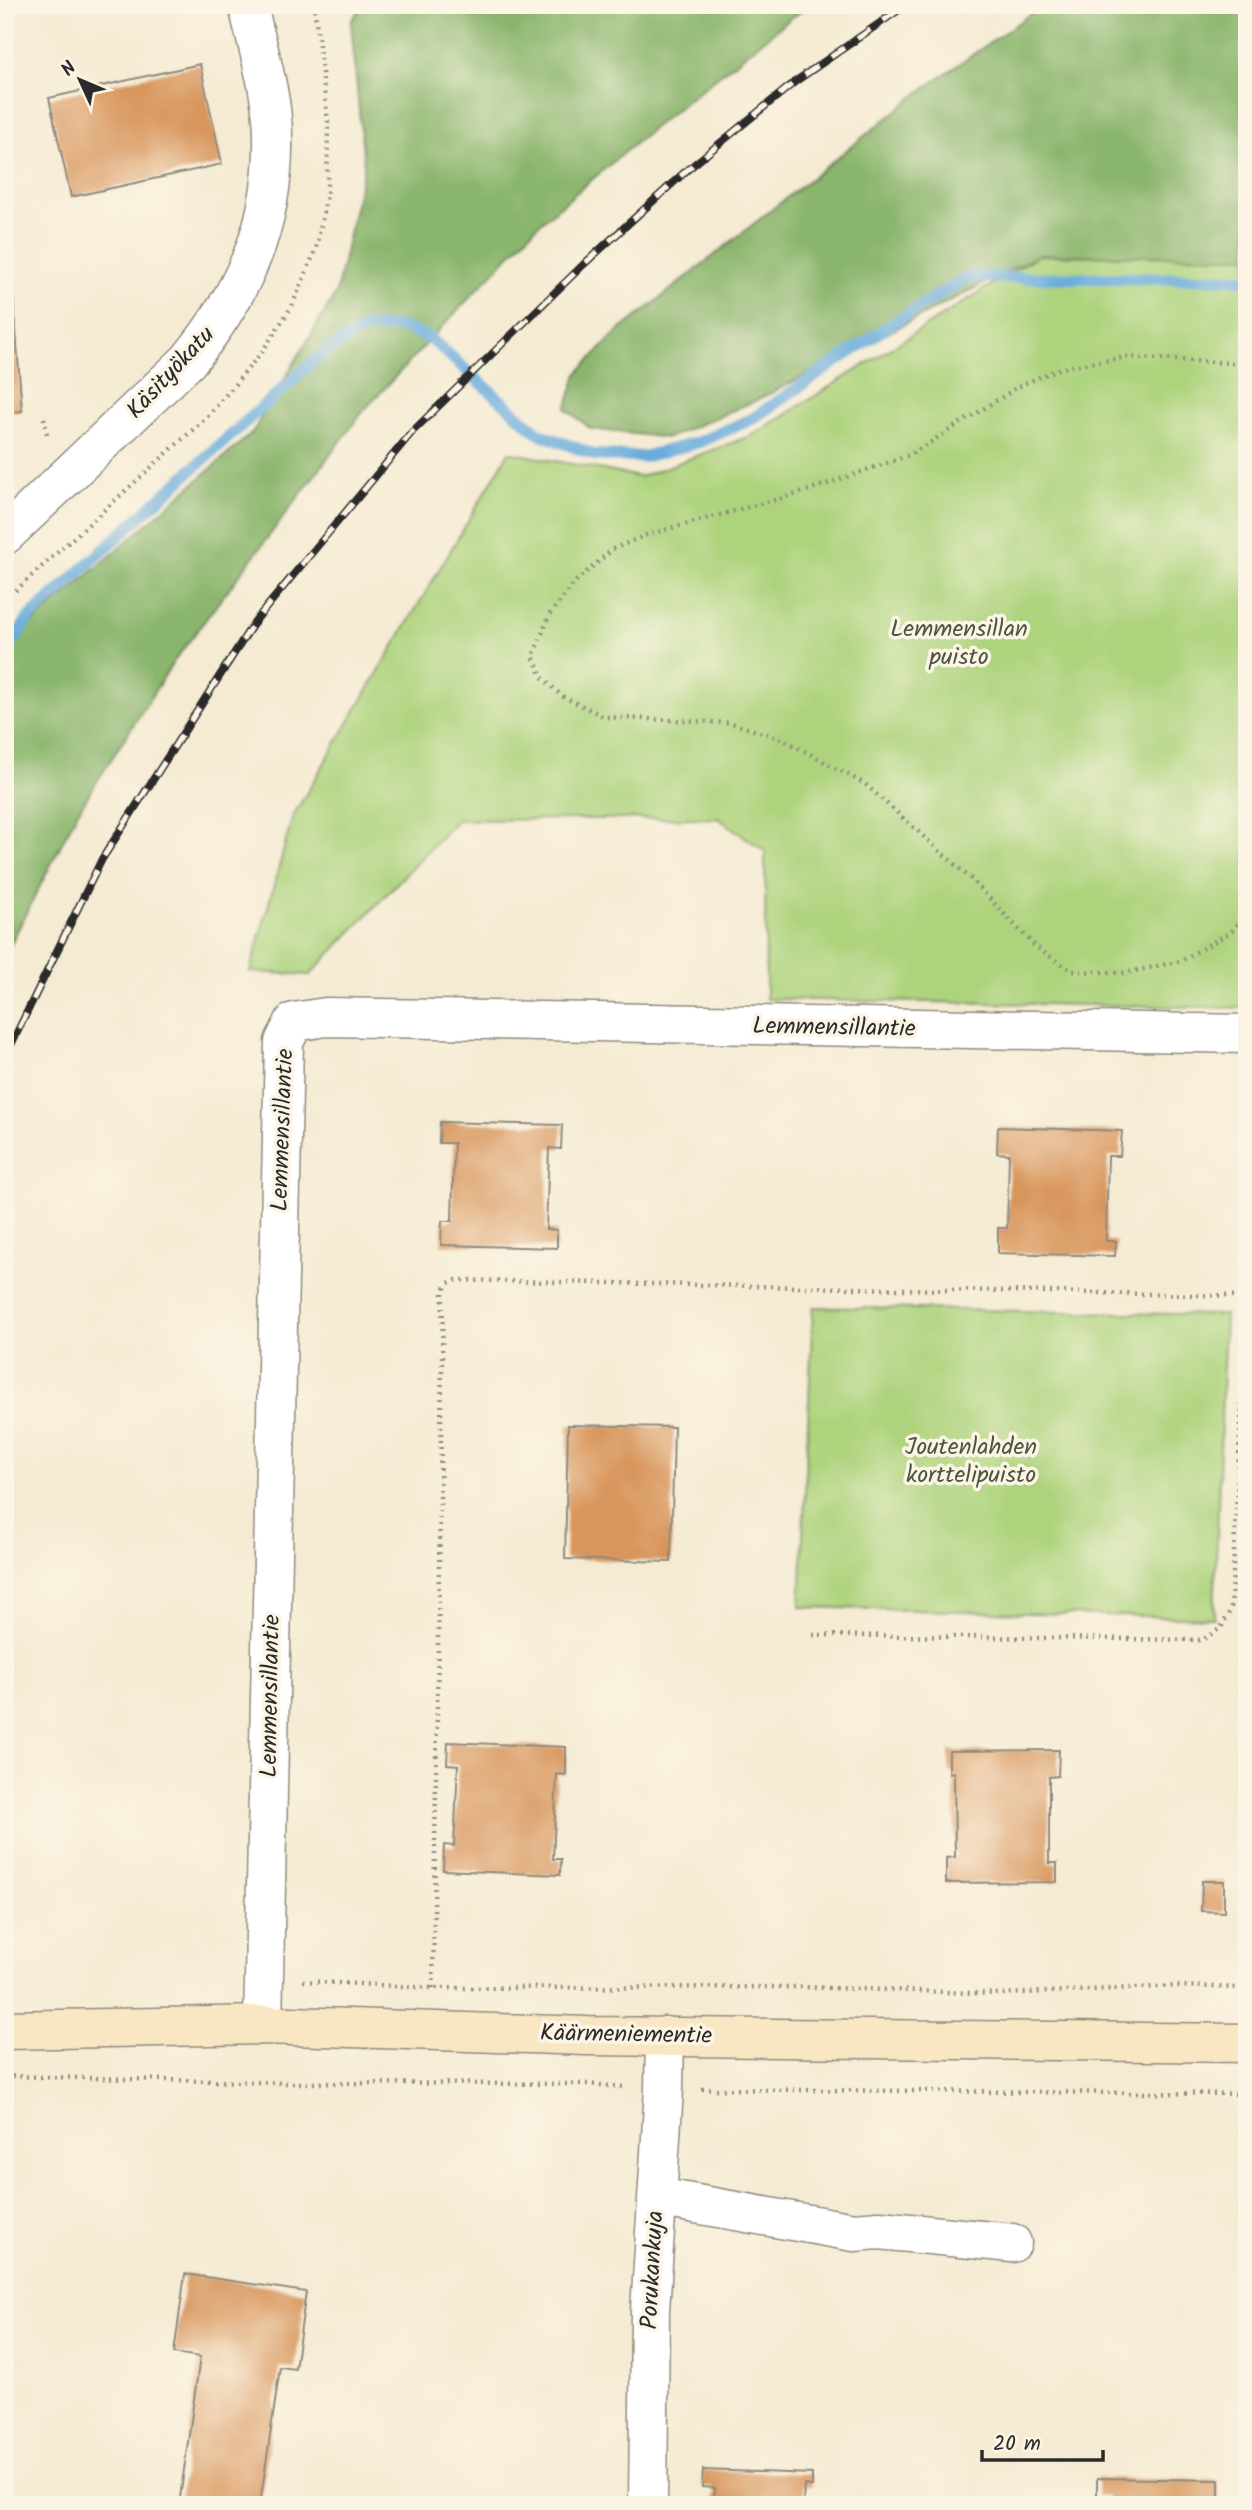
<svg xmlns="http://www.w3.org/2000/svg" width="1252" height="2510" viewBox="0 0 1252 2510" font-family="Kalam,sans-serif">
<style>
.green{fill:#add37d;stroke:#6c7f54;stroke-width:2}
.forest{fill:#8ab56c;stroke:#5a704c;stroke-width:2}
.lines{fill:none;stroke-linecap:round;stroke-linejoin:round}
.stream{stroke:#67abdc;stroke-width:12}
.building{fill:#d8955c}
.street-casing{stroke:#908b7f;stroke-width:41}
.secondary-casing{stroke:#908b7f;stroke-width:41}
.path{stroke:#908b7f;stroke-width:4.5;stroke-dasharray:2 5;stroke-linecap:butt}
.street{stroke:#fff;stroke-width:38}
.secondary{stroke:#f9e7c3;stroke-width:38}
.rail-casing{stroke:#2b2b2b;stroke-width:8}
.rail{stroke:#fcf5e5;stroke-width:5;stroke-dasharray:16;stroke-linecap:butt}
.labels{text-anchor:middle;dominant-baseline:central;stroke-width:7;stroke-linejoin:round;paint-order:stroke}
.street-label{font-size:24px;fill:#2b2b2b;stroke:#fcf5e5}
.park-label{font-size:24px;fill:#4c5540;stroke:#fcf5e5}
</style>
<rect width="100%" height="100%" fill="#fcf5e5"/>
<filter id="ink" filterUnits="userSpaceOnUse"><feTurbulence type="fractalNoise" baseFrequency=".0143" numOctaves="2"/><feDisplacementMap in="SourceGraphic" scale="14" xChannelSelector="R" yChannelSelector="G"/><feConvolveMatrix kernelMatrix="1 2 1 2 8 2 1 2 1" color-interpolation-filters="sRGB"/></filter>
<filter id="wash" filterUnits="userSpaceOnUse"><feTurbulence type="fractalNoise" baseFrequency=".00686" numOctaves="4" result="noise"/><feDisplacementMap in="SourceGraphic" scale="28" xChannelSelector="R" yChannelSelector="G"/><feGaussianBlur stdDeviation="1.57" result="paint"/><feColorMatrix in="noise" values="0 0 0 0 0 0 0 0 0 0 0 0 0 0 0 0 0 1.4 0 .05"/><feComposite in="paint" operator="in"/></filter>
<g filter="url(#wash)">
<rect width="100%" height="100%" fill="#f5ebd3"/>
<path class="green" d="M1039 255 1247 257V1008L766 999 765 851 718 818 457 820 310 975 250 972 293 816 509 452 640 477 753 435Z
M813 1307 1225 1315 1214 1618 800 1607Z"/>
<path class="forest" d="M362 5H812L791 18 653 128 537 226 365 409 172 664 77 813 5 955V647L252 433 336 293 364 167 351 22Z
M1043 5H1247V257L1039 255 757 400 668 438 591 429 566 409 577 374 615 334 921 91Z"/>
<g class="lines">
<path class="stream" d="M5 653 29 618 157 501 325 351 367 327H402L431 339 538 433 594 455 643 457 699 442 752 419 893 323 968 277 1247 279"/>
</g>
<g id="blocks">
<path class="building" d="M200 64 222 164 71 197 49 98Z
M5 212H7L22 411 5 413Z
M440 1122 562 1125 561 1149 549 1148 546 1229 557 1230V1248L441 1245 442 1221H452L454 1143H439Z
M998 1127 1122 1131 1120 1156H1108L1106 1241H1116L1115 1256 998 1253V1228H1007L1009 1154 997 1153Z
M568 1425 674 1427 671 1562 565 1559Z
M448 1742 566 1747V1775L557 1774 553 1859H561L560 1875 443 1870 444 1845 454 1846 458 1765 447 1764Z
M1059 1750 1058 1776 1049 1777V1863H1057V1882L946 1883V1858L955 1857 954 1772 949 1773V1751Z
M1202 1881H1224V1912L1201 1911Z
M185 2274 306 2292 295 2369 280 2367 260 2505H179L200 2357 174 2353Z
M703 2470 812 2474V2486L804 2485 803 2505H714L715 2488 702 2487Z
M1097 2478 1219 2480V2502H1206V2505H1108V2496H1097Z"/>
</g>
</g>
<g filter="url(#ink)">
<use href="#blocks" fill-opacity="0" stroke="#908b7f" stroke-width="2"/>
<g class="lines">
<g class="street-casing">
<path id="street" d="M5 535 188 361C243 294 275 225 273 136 273 95 257 46 248 5
M263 2025 284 1042 294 1022 326 1017 1247 1034
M657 2197 854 2232 879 2230 1012 2243
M648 2505 650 2311 664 2089 665 2036"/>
</g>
<g class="secondary-casing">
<path id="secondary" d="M5 2030 263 2025 587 2036 1247 2043"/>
</g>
<path class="path" d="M1247 364 1127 357 1061 368 1021 385 910 455 800 493 646 535 613 549 577 580 550 614 533 656 542 677 562 696 605 717 731 723 782 739 865 784 971 879 1036 947 1072 971 1125 973 1181 961 1232 931 1247 909
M44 418 48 438
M5 600 209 415 262 352 292 306 316 249 327 195 328 122 314 5
M813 1635 1202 1640 1221 1628 1231 1609 1247 1305
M303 1981 433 1988 803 1987 1001 1994 1180 1986 1247 1988
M433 1988 443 1292 448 1283 457 1280 1247 1296
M5 2076 291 2083 586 2084 624 2087
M702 2089 1247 2094"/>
<use href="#street" class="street"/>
<use href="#secondary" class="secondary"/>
<g class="rail-casing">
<path id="rail" d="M5 1057 102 859 255 621 413 431 583 265 686 171 796 81 906 5"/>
</g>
<use href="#rail" class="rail"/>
</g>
</g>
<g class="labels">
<g class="street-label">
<text transform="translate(171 373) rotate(-47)">Käsityökatu</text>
<text transform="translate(834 1028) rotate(1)">Lemmensillantie</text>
<text transform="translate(283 1130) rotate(-88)">Lemmensillantie</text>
<text transform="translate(271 1696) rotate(-89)">Lemmensillantie</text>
<text transform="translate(626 2035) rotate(1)">Käärmeniementie</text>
<text transform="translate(653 2270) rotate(-87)">Porukankuja</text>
</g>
<g class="park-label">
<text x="959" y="629">Lemmensillan<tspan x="959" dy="28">puisto</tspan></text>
<text x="971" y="1447">Joutenlahden<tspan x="971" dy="28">korttelipuisto</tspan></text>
</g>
</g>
<rect width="1252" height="2510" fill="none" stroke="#fcf5e5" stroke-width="28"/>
<g transform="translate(80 80) rotate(314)" stroke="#fcf5e5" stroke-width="5" paint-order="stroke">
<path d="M0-5L12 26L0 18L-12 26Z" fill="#2b2b2b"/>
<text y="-10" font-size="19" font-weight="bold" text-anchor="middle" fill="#2b2b2b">N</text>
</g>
<path d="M982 2450v10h121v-10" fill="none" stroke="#2b2b2b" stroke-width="3.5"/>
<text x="993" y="2450" font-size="21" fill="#2b2b2b" stroke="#fcf5e5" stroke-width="5" paint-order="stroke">20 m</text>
</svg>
